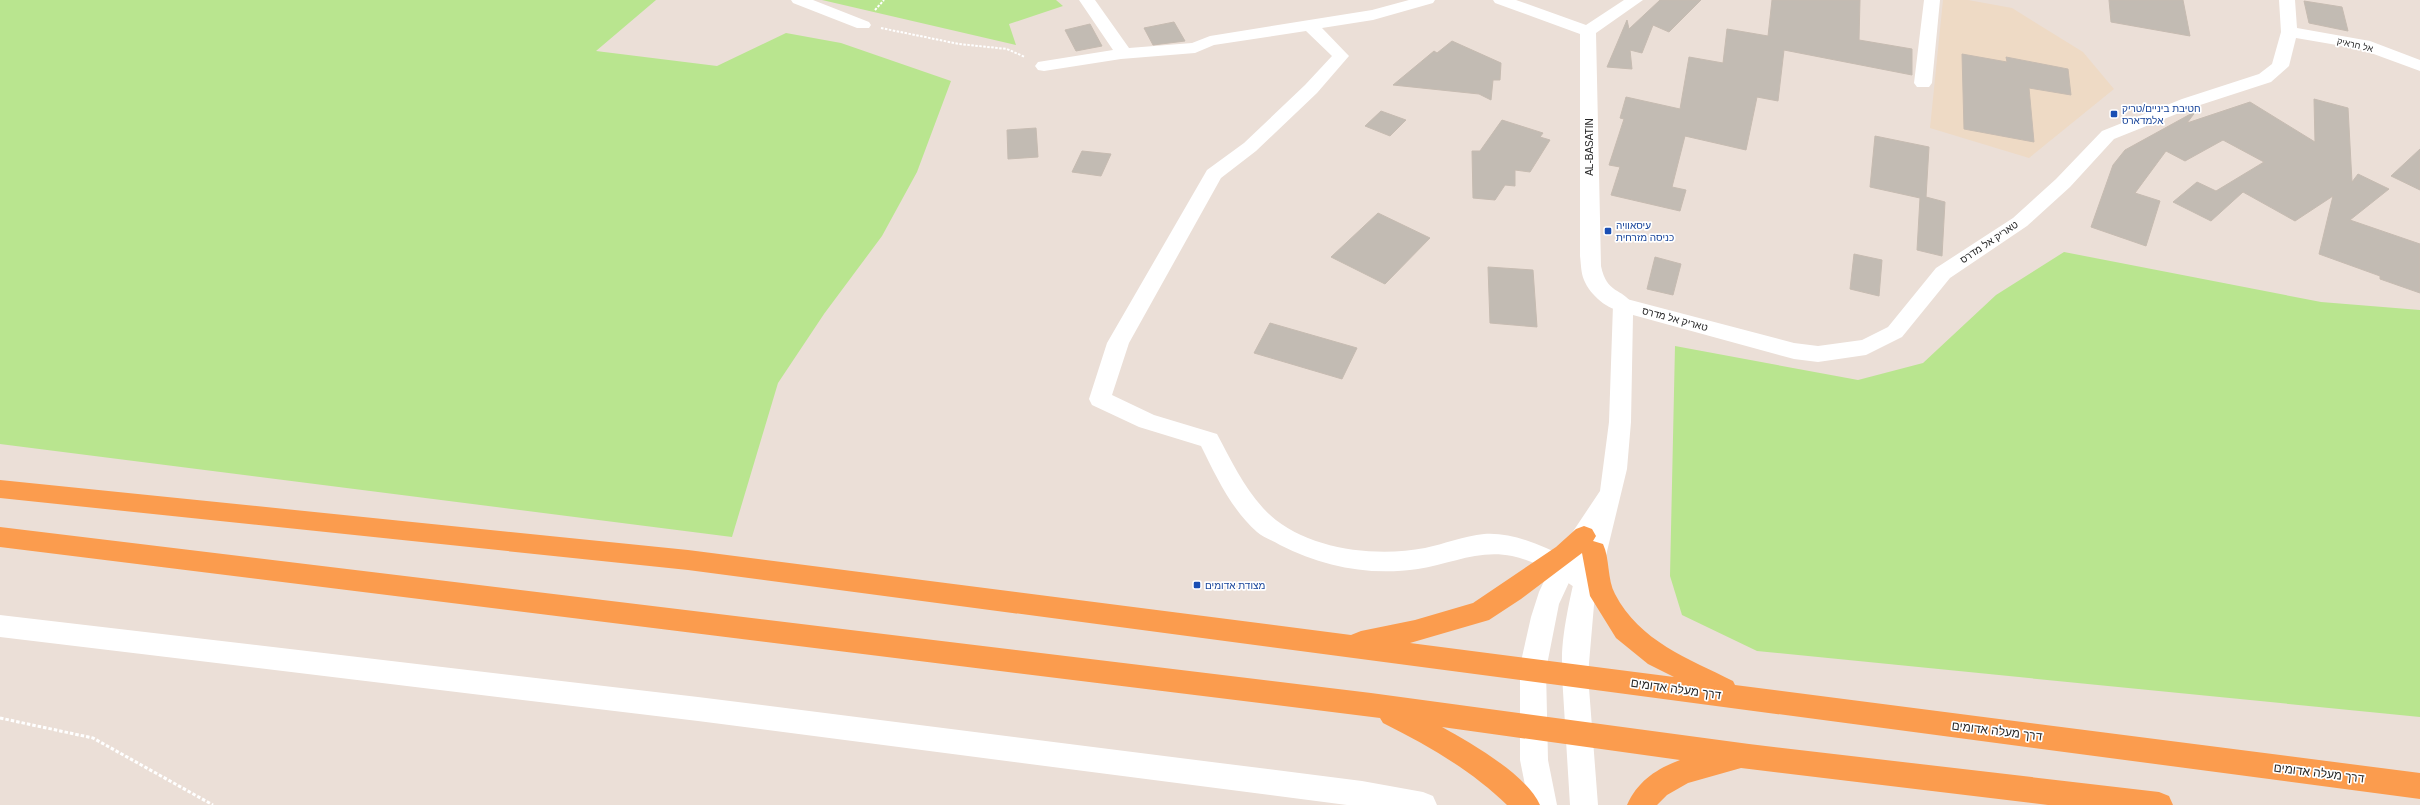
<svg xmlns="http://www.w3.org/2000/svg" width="2420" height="805" viewBox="0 0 2420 805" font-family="Helvetica,'Noto Sans Hebrew',sans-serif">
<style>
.education{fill:#eedac5}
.green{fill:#b9e58f}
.building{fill:#c2bbb3;stroke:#c6bbb1}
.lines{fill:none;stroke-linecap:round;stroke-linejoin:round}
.path-far1{stroke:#fff;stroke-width:2;stroke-dasharray:2.5 1.5;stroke-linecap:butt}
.path{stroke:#fff;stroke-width:3;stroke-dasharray:3.5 2;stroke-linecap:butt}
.minor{fill:#fff;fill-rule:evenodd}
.tertiary{fill:#fff;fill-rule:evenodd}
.secondary{fill:#fff;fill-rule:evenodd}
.trunk{fill:#fb9c4e;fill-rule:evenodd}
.transit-dot{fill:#1a4fb4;stroke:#fff;stroke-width:1.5}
.labels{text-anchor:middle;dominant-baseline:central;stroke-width:3.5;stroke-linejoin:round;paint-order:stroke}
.far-street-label{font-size:9px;fill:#272727;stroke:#fff}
.transit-label{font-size:10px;fill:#164399;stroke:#fff;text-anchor:start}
.street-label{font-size:10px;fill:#272727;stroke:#fff}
.near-street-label{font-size:12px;fill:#272727;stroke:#fff}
</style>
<rect width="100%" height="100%" fill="#ebdfd7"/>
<path class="education" d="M1943 0H1968L2012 8 2083 52 2114 89 2029 158 1930 128Z"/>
<path class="green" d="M0 0H656L596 51 717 66 786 33 841 43 951 81 917 172 882 236 824 314 778 383 732 537 0 444Z
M822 0H1056L1063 6 1009 24 1016 45Z
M2064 252 2321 302 2420 310V717L1757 651 1682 615 1670 576 1675 346 1858 380 1923 363 1996 295Z"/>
<path class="building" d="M1660 0H1701L1669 32 1653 25 1642 53 1630 50 1632 69 1607 67 1627 20 1629 29Z
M1772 0H1860L1859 40 1912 49V75L1784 50 1778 101 1757 97 1746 150 1685 136 1672 187 1686 190 1680 211 1611 195 1620 167 1609 165 1624 119 1620 118 1626 97 1680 109 1689 57 1723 63 1727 29 1768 36Z
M2109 0H2183L2190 36 2111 22Z
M2304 1 2342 7 2348 31 2309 23Z
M1174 22 1185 41 1153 45 1144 28Z
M1090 24 1102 46 1076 51 1065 30Z
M1452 41 1501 63 1500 80H1493L1491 100 1479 94 1393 85 1434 51 1437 53Z
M1962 54 2007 62 2006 57 2068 69 2071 95 2029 88 2034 142 1964 129Z
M2314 99 2348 108 2352 182 2358 174 2389 189 2350 220 2420 244V293L2380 279V276L2319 254 2333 196 2295 221 2243 192 2211 221 2173 202 2197 182 2216 191 2264 162 2223 140 2185 161 2166 151 2135 193 2160 201 2146 246 2091 227 2113 165 2125 150 2196 111 2187 123 2250 102 2315 142Z
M1381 111 1406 120 1390 136 1365 126Z
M1502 120 1543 133 1540 137 1550 140 1530 172 1515 170V186L1505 185 1495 200 1473 198 1472 151H1480Z
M1036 128 1038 157 1008 159 1007 130Z
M1875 136 1929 147 1926 197 1945 202 1942 256 1917 250 1920 198 1870 187Z
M2420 149V190L2391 176Z
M1082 151 1111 154 1101 176 1072 172Z
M1378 213 1430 238 1385 284 1331 257Z
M1854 254 1882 260 1879 296 1850 289Z
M1655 257 1681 264 1673 295 1647 289Z
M1488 267 1533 270 1537 327 1490 323Z
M1270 323 1357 348 1342 379 1254 353Z"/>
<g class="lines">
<path class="path-far1" d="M875 10 884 0
M881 28 959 44 1007 49 1025 57"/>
<path class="path" d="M0 718 93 738 213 805"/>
<path class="minor" d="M791 0H813L869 22 871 25 869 28H857L793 3Z
M1079 0H1095L1129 48 1192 43 1210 36 1372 10 1409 0H1435L1433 3 1373 20 1322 28 1349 56 1317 93 1256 151 1221 178 1129 343 1112 395 1154 415 1217 434C1231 460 1243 486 1263 508 1300 549 1373 558 1425 548 1444 544 1464 536 1484 534 1512 532 1542 545 1567 558 1583 566 1603 577 1611 593L1608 600C1601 603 1597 604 1591 600 1585 597 1580 591 1574 587 1556 574 1535 561 1512 556 1479 549 1450 564 1418 569 1369 576 1323 567 1280 545 1273 541 1263 537 1257 532 1231 509 1216 476 1201 446L1139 427 1092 405 1089 399 1107 343 1207 170 1244 143 1305 85 1332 56 1306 31 1214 45 1195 53 1121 59 1044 71 1038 70 1035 66 1038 62 1113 50Z
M1493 0H1516L1586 25 1624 0H1643L1596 33 1601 266C1607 295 1622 287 1633 305L1630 310C1613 315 1591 297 1584 280 1581 273 1581 264 1580 256V34L1495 3Z
M1924 0H1940L1932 83 1929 87H1917L1914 83Z"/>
<path class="tertiary" d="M2279 0H2295L2297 28 2370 41 2420 60V71L2360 49 2296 38 2289 66 2271 82 2194 107 2114 139 2070 187 2027 226 1950 278 1902 337 1866 355 1818 362 1794 359 1633 315 1631 422 1627 469 1594 605 1588 675 1584 683 1575 686 1566 683C1554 659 1572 591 1578 563L1559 604 1546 670 1542 678 1533 681 1524 678 1520 670 1522 657 1531 617 1539 592 1554 560 1600 491 1609 422 1613 305 1616 300 1623 298 1794 343 1818 346 1862 340 1888 327 1936 268 2013 218 2056 179 2102 131 2182 99 2259 74 2272 64 2281 32Z"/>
<path class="secondary" d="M0 615 698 697 1362 781 1423 792 1433 796 1437 805H1347L698 721 0 637Z
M1533 659 1542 662 1546 670 1548 760 1557 805H1529L1520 760V670L1524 662Z
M1575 664 1584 667 1588 675 1598 805H1570L1562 675 1566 667Z"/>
<path class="trunk" d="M0 480 688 550 1351 635 1361 631 1415 620 1473 603 1556 547 1576 529 1584 526 1592 529 1596 536 1593 541 1603 544C1610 559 1607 579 1615 594 1639 641 1689 659 1733 681L1735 685 2420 773V799L688 570 0 498ZM1582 553 1590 596 1616 638 1648 664 1674 677 1410 643 1489 620 1521 599Z
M0 527 1371 693 1749 744 2159 792 2169 796 2173 805H2048L1741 768 1688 783 1667 795 1657 805H1627C1638 781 1656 769 1680 760L1442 727C1471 743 1527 775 1540 805H1507C1471 770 1427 745 1383 723L1380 718 0 547Z"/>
</g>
<g class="transit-dot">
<rect x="2110" y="110" width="8" height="8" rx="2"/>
<rect x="1604" y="227" width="8" height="8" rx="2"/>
<rect x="1193" y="581" width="8" height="8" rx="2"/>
</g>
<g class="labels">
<g class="far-street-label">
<text transform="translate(2355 45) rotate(13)">אל חראיק</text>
</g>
<g class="transit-label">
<text x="2122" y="108">חטיבת ביניים/טריק<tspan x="2122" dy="12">אלמדארס</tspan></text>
<text x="1616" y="225">עיסאוויה<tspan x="1616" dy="12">כניסה מזרחית</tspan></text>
<text x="1205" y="585">מצודת אדומים</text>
</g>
<g class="street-label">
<text transform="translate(1589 147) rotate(-90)">AL-BASATIN</text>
<text transform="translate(1989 242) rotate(-34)">טאריק אל מדרס</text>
<text transform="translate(1675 319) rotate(15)">טאריק אל מדרס</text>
</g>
<g class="near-street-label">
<text transform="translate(1676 689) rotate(8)">דרך מעלה אדומים</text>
<text transform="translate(1997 731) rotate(7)">דרך מעלה אדומים</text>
<text transform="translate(2319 773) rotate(7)">דרך מעלה אדומים</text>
</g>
</g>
</svg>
